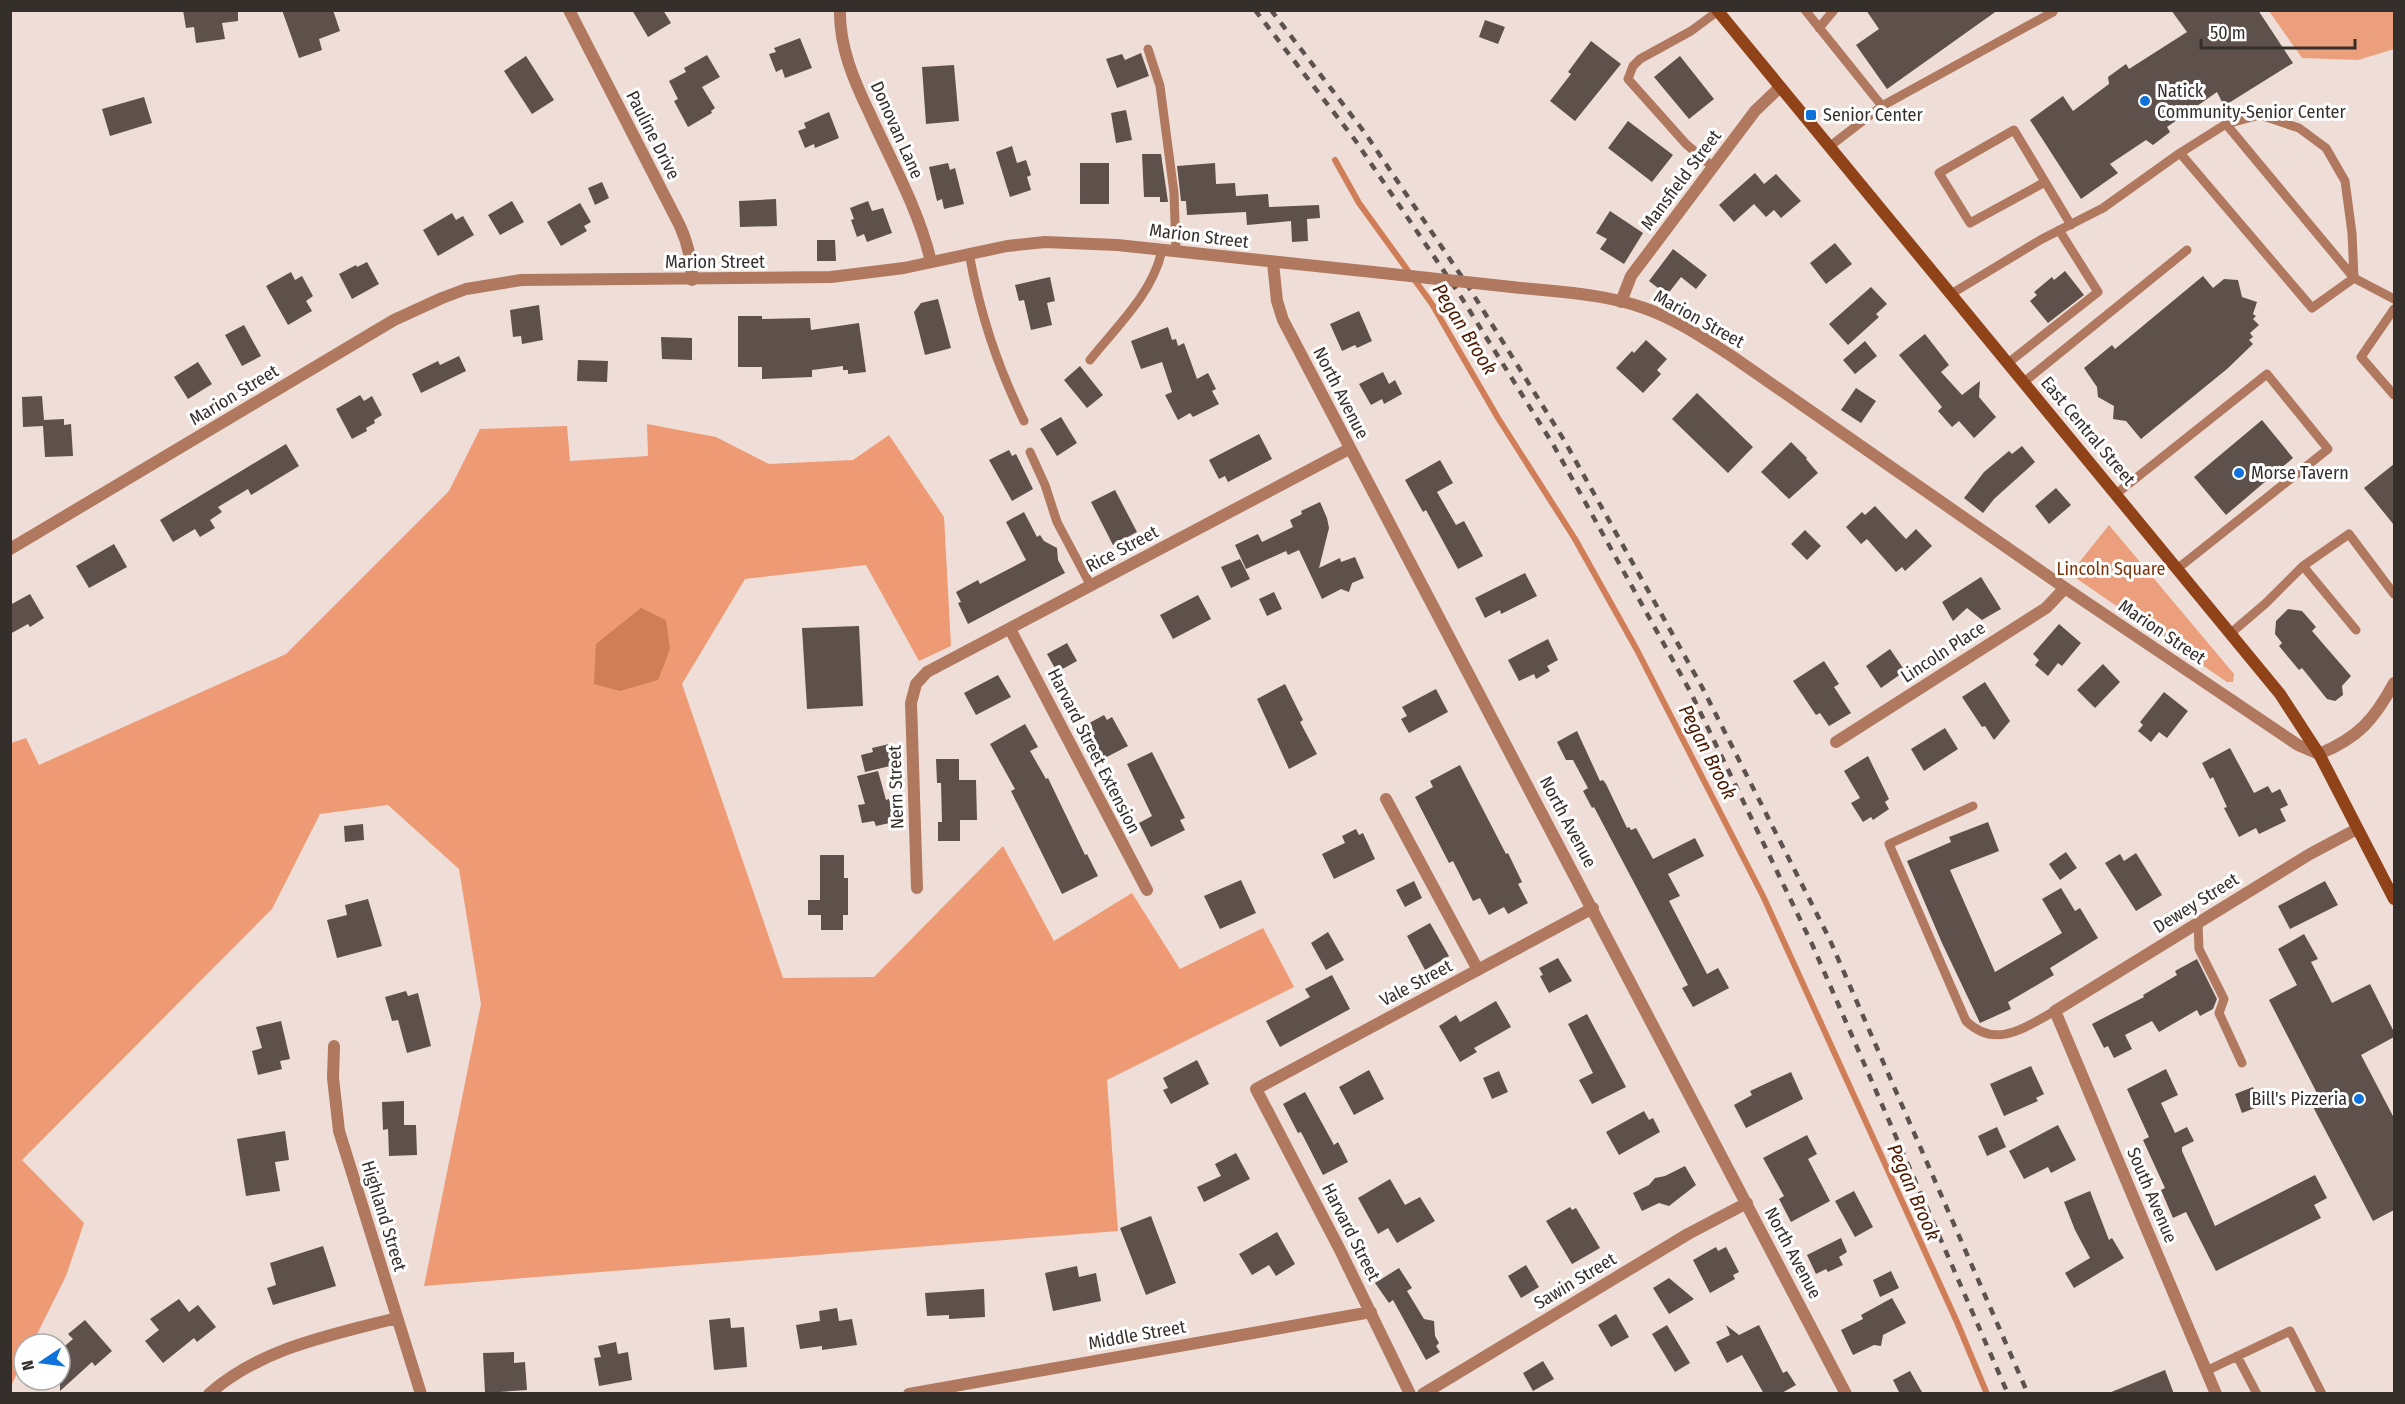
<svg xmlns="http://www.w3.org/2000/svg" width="2405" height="1404" viewBox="0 0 2405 1404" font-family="'Fira Sans Condensed',sans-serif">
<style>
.green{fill:#eb9f7c}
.forest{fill:#ee9a74}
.water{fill:#cf7e58}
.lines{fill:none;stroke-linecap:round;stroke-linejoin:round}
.stream{stroke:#cf7e58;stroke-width:6}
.building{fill:#5e504a}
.service{stroke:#af785f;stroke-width:9}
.minor{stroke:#af785f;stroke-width:12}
.tertiary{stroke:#af785f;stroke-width:12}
.secondary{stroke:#904219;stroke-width:12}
.rail{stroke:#5c5350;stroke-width:4.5;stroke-dasharray:8 8;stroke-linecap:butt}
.tertiary-bridge{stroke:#af785f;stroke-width:12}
.poi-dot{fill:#0e72da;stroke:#fff;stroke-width:2}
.labels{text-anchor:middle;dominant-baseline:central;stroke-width:6;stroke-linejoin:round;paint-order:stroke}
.poi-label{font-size:18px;fill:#352f2c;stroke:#fff;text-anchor:start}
.street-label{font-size:18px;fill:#352f2c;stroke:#fff}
.park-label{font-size:18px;fill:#7e3408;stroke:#fff}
.water-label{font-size:20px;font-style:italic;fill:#4e1b00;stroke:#fff}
</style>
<rect width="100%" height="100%" fill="#efded7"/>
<path class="green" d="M2269 11H2394V49L2358 60 2302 58Z
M2109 525 2234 674 2233 682H2227L2070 574Z"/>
<path class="forest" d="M647 424 716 437 769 464 853 460 889 435 944 517 951 646 919 661 866 565 745 579 682 684 783 978 874 977 1003 846 1054 941 1132 893 1180 969 1263 928 1294 987 1107 1080 1118 1231 424 1286 481 1004 459 869 388 805 320 814 272 909 22 1160 84 1223 66 1276 32 1344H24V1359L11 1386V743L26 738 39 765 286 654 449 491 480 429 567 426 570 461 648 456Z"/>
<path class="water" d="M641 608 666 620 670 649 658 680 620 691 594 684 596 644Z"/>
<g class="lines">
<path class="stream" d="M1335 160 1359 203 1432 304 1498 418 1575 539 1637 650 1763 896 1957 1322 1987 1394"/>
</g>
<path class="building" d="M183 10H238V21L222 23 225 39 196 43 194 27 186 28Z
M282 10H333L340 31 319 39 322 50 299 58Z
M632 10H663L671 23 648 37Z
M1866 10H1998L1887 89 1856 45 1879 29Z
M2171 10H2258L2293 63 2224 106 2217 92 2167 127 2170 132 2153 145 2146 140 2110 164 2118 173 2081 199 2030 120 2063 96 2073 111 2109 84 2108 77 2126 64 2129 69 2187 32Z
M1485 20 1505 27 1498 44 1479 37Z
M800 38 812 68 785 78 782 69 776 72 769 54 776 52 774 48Z
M1591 41 1621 64 1575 121 1550 101 1571 74 1568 72Z
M1141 53 1149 76 1117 88 1106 59 1122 54 1125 60Z
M707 55 720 77 702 87 715 108 711 111 712 113 688 127 674 101 678 99 669 81 686 72 684 68Z
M526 56 554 100 532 114 504 71Z
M1680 56 1714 99 1689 119 1654 77Z
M954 65 959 121 926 124 922 67Z
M144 97 152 123 110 136 102 109Z
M1126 110 1132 140 1116 143 1111 113Z
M829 112 839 138 815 148 814 144 805 148 798 131 806 128 804 123Z
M1628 121 1673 155 1652 182 1608 148Z
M1012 146 1017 163 1026 160 1031 175 1027 177 1031 190 1010 197 996 152Z
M1142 154H1161L1168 202H1160V197H1144Z
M948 163 950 170 955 168 964 204 944 209 942 199 937 201 929 167Z
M1080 163H1109V204H1080Z
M1215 163 1216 184 1235 183 1236 196 1268 194 1269 207 1319 205 1320 218 1307 219 1308 241 1292 242 1291 221 1247 225 1246 212 1187 215 1186 201H1181L1177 166Z
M1755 173 1764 184 1776 174 1801 201 1781 218 1774 210 1766 217 1754 204 1734 222 1719 205Z
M602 182 609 198 595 205 588 188Z
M776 199 777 226 740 227 739 201Z
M512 201 524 222 500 235 488 215Z
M868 201 872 211 883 208 892 233 867 242 864 234 857 237 851 220 854 219 850 208Z
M580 203 591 222 584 226 587 231 561 246 547 222Z
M1610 211 1643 233 1624 264 1600 249 1607 239 1596 233Z
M452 213 456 220 463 216 474 235 438 256 423 230Z
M817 240H835L836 261H817Z
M1835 243 1852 264 1826 284 1810 263Z
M1673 249 1707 275 1696 289 1681 277 1667 295 1649 281Z
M367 262 379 284 352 299 339 274 356 265 357 267Z
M2065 271 2084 295 2048 323 2030 301 2037 295 2034 292 2052 277 2054 280Z
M291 272 295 280 302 276 313 296 306 301 312 311 288 325 266 286Z
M2203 276 2213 288 2224 279 2238 280 2242 297 2257 302 2253 314 2256 316 2253 319 2259 325 2250 333 2253 337 2249 340 2253 344 2227 369 2141 439 2126 421 2113 419 2114 406 2098 397 2097 387 2084 368 2112 345 2115 349Z
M1050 277 1055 301 1047 303 1052 325 1031 330 1024 300 1019 301 1015 285Z
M1871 287 1887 304 1876 314 1879 317 1848 345 1829 324Z
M938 299 951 348 925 355 914 312 921 303Z
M539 305 543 340 522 344 521 336 513 337 510 310Z
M1359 311 1372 341 1357 348 1355 345 1342 351 1330 324Z
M738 316H762V319L810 318 811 330 859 323 866 372 848 374V370H843V366L812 370V377L762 379V367H738Z
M244 325 261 356 242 366 225 335Z
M1168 327 1172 340 1176 339 1178 346 1184 343 1197 379 1208 373 1216 389 1212 391 1219 404 1193 417 1190 413 1178 420 1165 395 1172 392 1162 362 1141 369 1131 341Z
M1925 334 1949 365 1941 372 1962 395 1980 381 1979 397 1996 417 1974 438 1959 421 1952 427 1938 411 1942 407 1899 355Z
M661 337 692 338V360L662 359Z
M1646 340 1667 359 1657 370 1661 374 1643 393 1616 368 1632 351 1634 353Z
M1865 341 1877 356 1855 374 1843 360Z
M459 356 466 371 421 393 412 374 438 361 440 365Z
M578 360 608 361 607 382 577 381Z
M198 362 212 384 188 399 174 377Z
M1080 366 1103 395 1087 408 1064 380Z
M1383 372 1389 384 1395 380 1402 394 1384 404 1382 399 1371 405 1359 384Z
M1856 388 1876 401 1861 423 1841 410Z
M1697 393 1753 447 1728 473 1672 419Z
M360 395 364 401 372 396 382 415 374 420 375 423 366 428 367 431 352 439 336 409Z
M42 396 44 420 64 419V425L71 424 73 456 45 457 43 426 23 427 22 397Z
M1061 417 1077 443 1057 456 1040 429Z
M2262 420 2293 458 2226 515 2194 477Z
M1259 434 1272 459 1228 482 1225 476 1219 479 1209 460Z
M1791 442 1807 458 1806 459 1818 473 1789 499 1761 472Z
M286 444 299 466 251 495 248 489 218 507 222 512 210 520 215 528 200 537 195 529 173 542 160 520Z
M2022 446 2035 462 1994 499 1983 513 1964 498 1984 472 2009 451 2012 454Z
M1009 450 1012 456 1016 454 1033 489 1012 501 989 460Z
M1440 460 1453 483 1437 492 1456 525 1464 521 1483 556 1458 569 1426 510 1423 512 1405 480Z
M2394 464V525L2364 488Z
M2056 488 2071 505 2049 524 2035 506Z
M1115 490 1137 532 1113 545 1091 502Z
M1320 502 1327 518 1329 528 1319 568 1340 558 1341 562 1355 557 1364 578 1352 583 1349 592 1341 589 1322 599 1299 550 1288 555 1286 551 1246 569 1235 545 1258 534 1262 542 1293 527 1290 520 1302 514 1301 511Z
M1875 506 1906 539 1916 529 1932 546 1905 571 1902 567 1896 572 1867 539 1861 544 1846 527 1862 512 1865 515Z
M1024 512 1037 537 1040 535 1044 541 1057 548 1058 560 1065 573 968 624 958 603 961 602 956 592 978 580 980 584 1026 560 1006 522Z
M1805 530 1821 546 1807 560 1791 544Z
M114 544 127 567 89 588 76 566Z
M1240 559 1250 579 1231 588 1221 567Z
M1525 573 1537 596 1501 614 1500 610 1485 618 1475 598Z
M1981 577 2001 609 1982 620 1967 608 1953 621 1942 602Z
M1274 592 1282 609 1267 616 1259 599Z
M30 594 44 618 30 627 28 624 10 634V605Z
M1198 595 1211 619 1173 639 1160 615Z
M2288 609 2302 611 2316 627 2312 631 2351 676 2342 686 2343 695 2335 701 2327 699 2302 668 2299 670 2279 646 2282 643 2275 634 2276 621Z
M2059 624 2081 643 2062 666 2058 663 2048 676 2035 665 2039 660 2033 654Z
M859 626 863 706 807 709 802 628Z
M1548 639 1558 660 1547 666 1550 671 1536 679 1534 674 1519 681 1508 660Z
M1067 643 1077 661 1057 672 1047 654Z
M1890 649 1905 671 1881 688 1866 666Z
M1824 661 1839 684 1834 687 1851 713 1829 726 1820 713 1816 715 1793 681Z
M2103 664 2120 682 2095 708 2077 690Z
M998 675 1011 697 976 715 964 693Z
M1985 682 2010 721 1994 740 1985 726 1982 727 1962 697Z
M1285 684 1303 720 1300 722 1317 754 1289 769 1257 699Z
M1436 689 1448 712 1409 733 1401 719 1407 716 1402 707Z
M2164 692 2188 711 2167 738 2159 732 2151 742 2138 731 2143 725 2140 722Z
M1104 715 1107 720 1112 717 1128 746 1099 761 1082 727Z
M1025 724 1038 747 1030 751 1046 779 1048 778 1085 855 1087 854 1098 876 1062 894 1011 791 1015 789 990 744Z
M1945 728 1958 749 1924 771 1911 749Z
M1577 731 1600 781 1603 780 1606 784 1627 828 1629 827 1631 830 1636 828 1653 859 1695 838 1704 856 1668 874 1680 896 1669 901 1707 974 1718 968 1729 988 1693 1007 1682 988 1688 985 1594 807 1592 808 1583 791 1588 788 1573 760H1566L1557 742Z
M889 744 894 765 865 772 861 755 873 752 872 748Z
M2230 748 2254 793 2268 786 2272 793 2280 789 2288 805 2280 809 2286 821 2259 834 2256 828 2239 837 2224 808 2227 807 2213 777 2210 779 2202 763Z
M1152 752 1185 818 1180 820 1185 830 1151 847 1139 823 1152 816 1127 764Z
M1868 756 1889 799 1885 802 1889 809 1873 820 1871 817 1863 822 1851 803 1860 798 1844 771Z
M936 759H959V780H976L977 820H960V841H938V822H942L941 783H937Z
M1460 765 1506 854 1508 853 1522 882 1518 884 1528 903 1508 914 1504 907 1489 915 1480 898 1473 901 1453 861 1449 863 1415 797 1433 787 1430 781Z
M878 771 886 800 889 799 894 822 876 826 874 821 862 823 858 805 865 804 857 776Z
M1988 822 1999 851 1950 870 1995 972 2062 933 2042 899 2061 888 2075 911 2080 908 2098 938 2050 968 2054 975 2008 1002 2011 1009 1980 1023 1942 943 1907 861 1951 842 1949 837Z
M363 824 364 840 345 842 344 826Z
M1356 829 1359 835 1363 833 1375 859 1334 879 1322 854 1345 843 1342 836Z
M2066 852 2077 868 2060 880 2049 864Z
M2136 853 2162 895 2136 911 2105 863 2120 854 2124 861Z
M820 855H844V878H848V915H843V930H821V915H808V900H820Z
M1241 880 1256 913 1220 929 1204 896Z
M1414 881 1422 898 1405 907 1396 890Z
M2325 881 2338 905 2290 929 2278 906Z
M368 899 382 946 337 958 327 920 347 915 345 905Z
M1430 923 1449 956 1425 970 1407 936Z
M1328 932 1344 960 1326 970 1311 943Z
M2304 934 2318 959 2311 962 2332 1003 2370 984 2394 1032V1037L2361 1055 2394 1118V1210L2373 1221 2311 1103 2320 1099 2269 1000 2297 985 2278 949Z
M1558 958 1572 981 1549 993 1540 976 1543 975 1539 968Z
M2197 959 2217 999 2213 1009 2200 1016 2197 1010 2159 1032 2152 1021 2125 1035 2132 1049 2114 1058 2108 1046 2104 1048 2092 1024 2144 997 2143 995 2177 975 2175 971Z
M1332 975 1350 1009 1280 1047 1266 1021 1310 997 1305 989Z
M406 991 408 996 418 993 431 1046 407 1053 398 1020 392 1021 385 997Z
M1496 1001 1511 1027 1474 1048 1477 1052 1460 1062 1439 1026 1456 1015 1460 1022Z
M1587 1014 1626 1087 1592 1104 1579 1080 1593 1073 1568 1024Z
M281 1021 290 1059 280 1061 282 1069 258 1075 252 1051 262 1048 256 1027Z
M1197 1060 1209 1084 1171 1104 1163 1090 1168 1088 1163 1078Z
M2031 1066 2044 1094 2036 1098 2038 1101 2004 1116 1990 1084Z
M2166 1069 2178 1095 2161 1103 2175 1133 2187 1127 2194 1141 2182 1147V1151L2215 1226 2315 1175 2327 1198 2314 1205 2321 1218 2216 1271 2186 1212 2173 1218 2161 1190 2165 1188 2143 1140 2149 1137 2127 1089Z
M1369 1070 1384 1099 1354 1115 1339 1087Z
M1499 1071 1508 1092 1492 1099 1483 1078Z
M1791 1072 1803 1099 1746 1128 1734 1105 1752 1095 1750 1091Z
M2253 1087 2260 1106 2242 1113 2235 1094Z
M1305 1092 1334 1145 1338 1142 1348 1162 1323 1175 1301 1132 1298 1133 1283 1104Z
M404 1101V1125H416L417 1155 389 1156 388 1129 383 1130 382 1102Z
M1644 1111 1649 1120 1653 1118 1660 1132 1619 1155 1606 1132Z
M2058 1125 2076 1160 2051 1173 2048 1167 2024 1179 2009 1151Z
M1997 1127 2006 1147 1987 1156 1978 1136Z
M285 1131 289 1160 275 1162 280 1191 246 1196 237 1139Z
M1807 1135 1817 1154 1808 1159 1830 1201 1791 1222 1779 1199 1784 1196 1763 1158Z
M1236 1153 1250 1179 1204 1202 1197 1187 1221 1176 1215 1164Z
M1685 1166 1696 1185 1669 1206 1659 1203 1642 1211 1633 1193 1649 1185 1655 1178 1665 1176Z
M1390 1179 1405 1205 1420 1197 1435 1221 1397 1243 1388 1228 1378 1234 1358 1198Z
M1854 1191 1873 1227 1855 1237 1835 1201Z
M2090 1191 2109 1240 2112 1238 2124 1258 2074 1288 2065 1273 2090 1258 2075 1230 2064 1202Z
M1570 1207 1572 1210 1576 1208 1600 1248 1572 1264 1546 1221Z
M1151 1216 1176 1283 1146 1295 1120 1228Z
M1277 1232 1295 1264 1276 1276 1269 1265 1252 1275 1239 1254Z
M1841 1238 1847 1252 1839 1257 1843 1265 1828 1272 1826 1269 1816 1274 1807 1255Z
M323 1246 336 1286 273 1305 267 1288 276 1285 270 1263Z
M1716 1247 1718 1251 1726 1247 1739 1272 1733 1275 1735 1279 1710 1293 1693 1260Z
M1526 1265 1539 1287 1521 1298 1508 1276Z
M1077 1266 1079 1277 1096 1273 1101 1301 1053 1311 1045 1273Z
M1399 1268 1412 1288 1407 1291 1424 1319 1434 1321 1435 1336 1439 1343 1436 1346 1440 1352 1426 1360 1393 1300 1389 1303 1375 1283Z
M1891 1271 1899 1288 1880 1297 1873 1280Z
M1669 1278 1694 1299 1669 1314 1653 1288Z
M984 1289 985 1317 949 1319V1315L927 1316 925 1293Z
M1892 1298 1906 1323 1883 1335 1881 1346 1874 1345 1853 1355 1841 1330 1863 1319 1861 1315Z
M179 1299 189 1312 198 1305 216 1327 197 1342 194 1338 163 1363 145 1341 159 1330 150 1319Z
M837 1308 839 1321 852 1319 857 1345 822 1350V1346L800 1349 796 1325 820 1321 819 1311Z
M1616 1314 1629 1337 1611 1347 1598 1325Z
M730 1318 731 1328 744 1327 747 1367 714 1370 709 1320Z
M85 1320 112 1351 95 1366 92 1362 60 1391V1350L73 1339 68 1334Z
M1667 1325 1690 1363 1675 1372 1652 1334Z
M1726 1325 1739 1335 1759 1325 1783 1373 1787 1371 1796 1385 1780 1394H1764L1742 1355 1727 1363 1716 1342 1730 1335Z
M616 1342 618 1354 628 1352 632 1380 599 1386 594 1358 601 1357 598 1346Z
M514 1352V1363L525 1362 527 1390 485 1393 483 1353Z
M1543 1361 1554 1379 1533 1391 1523 1373Z
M2165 1370 2174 1394H2109V1393Z
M1910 1371 1923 1394H1900L1893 1380Z"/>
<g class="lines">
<path class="service" d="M1805 10 1882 106 1829 147
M1819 28 1834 10
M1148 49 1160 86 1174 193 1176 251
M1882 106 2053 12
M2226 124 2354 278 2394 299
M2180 153 2312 308 2354 278
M1713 167 1686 144 1628 79 1633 66 1640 59 1691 31 1718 11
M2045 182 1970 223 1939 173 2014 130 2071 225
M969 253C980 314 997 365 1024 421
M1951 294 2042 239 2103 208 2180 153 2226 124 2260 115 2299 128 2326 148 2345 181 2352 233 2354 278
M2394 309 2361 357 2394 395
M1090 360C1117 326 1153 293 1162 250
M2008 363 2098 292 2059 230
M2024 382 2187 250
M1030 452 1045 485 1057 522 1091 586
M2116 494 2267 374 2328 449 2177 569
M2356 630 2303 566 2349 534 2394 594
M2231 633 2266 603 2303 566
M1973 806 1889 844 1966 1021C1996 1050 2025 1027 2055 1011
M2198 923 2199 949 2224 999 2219 1013 2242 1063
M2237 1356 2257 1394
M2206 1371 2290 1331 2322 1394"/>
<path class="minor" d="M569 10 680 226C688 244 692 260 692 280
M840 10C839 46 854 81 869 112 891 161 919 210 931 262
M1273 263 1277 301 1283 320 1846 1394
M1621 302 1631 276 1755 111 1780 87
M1010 629 1147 890
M1836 742 2046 608 2065 588
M1386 799 1478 970
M917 888 911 703 916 684 927 672 1349 449
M334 1046 333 1078 339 1131 421 1394
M209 1394C261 1348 331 1335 397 1318
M909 1394 1371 1312
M1410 1394 1339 1248 1256 1089 1593 908
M1423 1394 1688 1234 1747 1203
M2216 1394 2055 1011 2310 854 2357 829"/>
<path class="tertiary" d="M1512 287C1555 292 1602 293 1644 308 1676 319 1705 339 1733 357L2065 588 2298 745 2319 754C2358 738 2374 720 2394 683
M10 549 394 320 442 298 466 289 521 280 831 277 904 268 1007 246 1045 242 1117 245 1373 272"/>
<path class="secondary" d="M1717 10 2280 694 2319 754 2394 899"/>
<path class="rail" d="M1255 10 1355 140 1458 292 1554 446 1691 693 1812 944 2008 1394
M1271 10 1365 133 1468 286 1564 440 1702 687 1829 938 2028 1394"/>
<path class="tertiary-bridge" d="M1373 272 1512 287"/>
</g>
<g class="poi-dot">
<circle cx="2145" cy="101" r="6"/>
<rect x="1805" y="109" width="12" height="12" rx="3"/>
<circle cx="2239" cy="473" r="6"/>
<circle cx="2359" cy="1099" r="6"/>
</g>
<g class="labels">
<g class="poi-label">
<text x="2157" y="91">Natick<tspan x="2157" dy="21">Community-Senior Center</tspan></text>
<text x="1823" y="115">Senior Center</text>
<text x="2251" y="473">Morse Tavern</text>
<text x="2347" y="1099" text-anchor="end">Bill's Pizzeria</text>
</g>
<g class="street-label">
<text transform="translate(897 130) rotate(66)">Donovan Lane</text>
<text transform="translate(653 135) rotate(63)">Pauline Drive</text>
<text transform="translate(1681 180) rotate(-53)">Mansfield Street</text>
<text transform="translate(1199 236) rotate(7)">Marion Street</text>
<text x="715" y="262">Marion Street</text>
<text transform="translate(1699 319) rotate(29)">Marion Street</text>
<text transform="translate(1341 393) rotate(63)">North Avenue</text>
<text transform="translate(234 395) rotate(-31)">Marion Street</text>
<text transform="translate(2088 431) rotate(50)">East Central Street</text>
<text transform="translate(1122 549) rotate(-28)">Rice Street</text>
<text transform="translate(2162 632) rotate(34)">Marion Street</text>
<text transform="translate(1943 652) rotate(-33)">Lincoln Place</text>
<text transform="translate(1094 751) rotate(63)">Harvard Street Extension</text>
<text transform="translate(896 787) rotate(-92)">Nern Street</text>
<text transform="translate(1568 822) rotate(62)">North Avenue</text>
<text transform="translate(2196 903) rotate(-32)">Dewey Street</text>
<text transform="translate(1416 983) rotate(-28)">Vale Street</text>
<text transform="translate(2152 1195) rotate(67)">South Avenue</text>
<text transform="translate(384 1216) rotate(73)">Highland Street</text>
<text transform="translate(1351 1232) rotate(63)">Harvard Street</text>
<text transform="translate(1793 1253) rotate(62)">North Avenue</text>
<text transform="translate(1575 1281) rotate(-31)">Sawin Street</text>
<text transform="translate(1137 1335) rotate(-10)">Middle Street</text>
</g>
<g class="park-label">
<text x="2111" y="569">Lincoln Square</text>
</g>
<g class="water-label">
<text transform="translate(1465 329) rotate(58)">Pegan Brook</text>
<text transform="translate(1708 752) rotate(63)">Pegan Brook</text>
<text transform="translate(1914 1192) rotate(66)">Pegan Brook</text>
</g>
</g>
<rect width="2405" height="1404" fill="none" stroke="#352f2c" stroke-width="24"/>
<g transform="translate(42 1362) rotate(257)"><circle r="28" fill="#ffffff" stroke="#aeacab" stroke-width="1.5"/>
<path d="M0-4.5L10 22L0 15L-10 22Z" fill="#0e72da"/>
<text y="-9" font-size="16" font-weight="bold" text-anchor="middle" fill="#352f2c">N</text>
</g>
<path d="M2201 39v9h154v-9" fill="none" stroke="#352f2c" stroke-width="3"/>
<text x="2210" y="39" font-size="18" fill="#352f2c" stroke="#ffffff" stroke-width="4.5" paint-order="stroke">50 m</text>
</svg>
